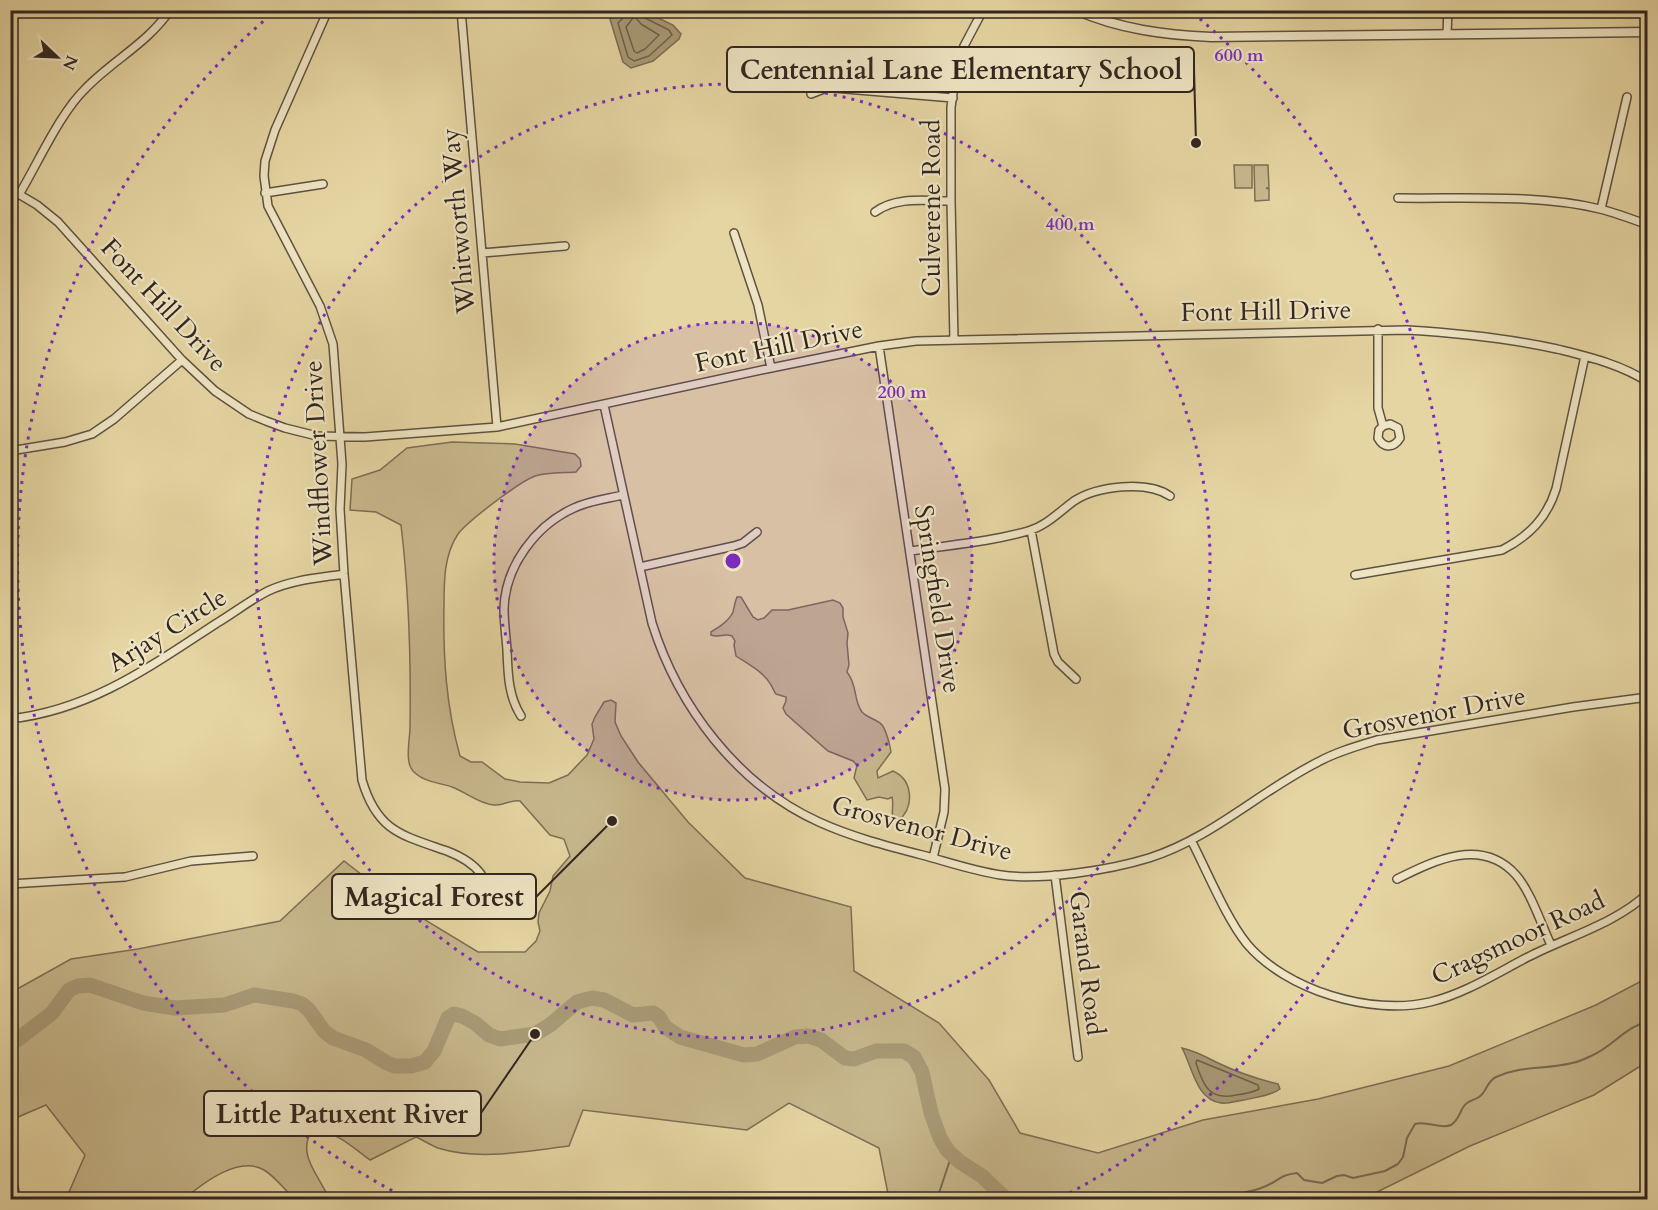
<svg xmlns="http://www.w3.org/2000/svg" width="1658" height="1210" viewBox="0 0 1658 1210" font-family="Cardo,serif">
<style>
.green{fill:#c7b78c;stroke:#7c6e56;stroke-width:1.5}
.water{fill:#a89a76;stroke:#796c54;stroke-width:1.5}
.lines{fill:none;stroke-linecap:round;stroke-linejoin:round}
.shore{stroke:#6d604b;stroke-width:1.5}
.stream{stroke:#796c54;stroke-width:2}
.river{stroke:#a89a76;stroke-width:15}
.minor-casing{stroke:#5f5240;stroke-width:10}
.tertiary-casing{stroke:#5f5240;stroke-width:11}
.minor{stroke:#eee4c3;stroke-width:7}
.tertiary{stroke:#eee4c3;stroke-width:8}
.ring{fill:none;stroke:#7b2cbf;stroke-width:3;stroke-dasharray:3 6}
.labels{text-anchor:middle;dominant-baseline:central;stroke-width:4.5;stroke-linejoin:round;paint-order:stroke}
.street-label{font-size:26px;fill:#322620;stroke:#eee4c3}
.centre{fill:#7b2cbf;stroke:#eee4c3;stroke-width:3}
.ring-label{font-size:18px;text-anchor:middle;font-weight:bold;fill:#7b2cbf;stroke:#eee4c3;stroke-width:4.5;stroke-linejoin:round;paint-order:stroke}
.leader{fill:none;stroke:#322620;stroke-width:2}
.callout-dot{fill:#322620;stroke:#eee4c3;stroke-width:2}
.callout{fill:#eee4c3;stroke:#322620;stroke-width:2}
.callout-label{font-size:27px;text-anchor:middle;font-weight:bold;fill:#322620}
</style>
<rect width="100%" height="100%" fill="#e5d5a2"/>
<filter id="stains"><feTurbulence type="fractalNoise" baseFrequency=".00333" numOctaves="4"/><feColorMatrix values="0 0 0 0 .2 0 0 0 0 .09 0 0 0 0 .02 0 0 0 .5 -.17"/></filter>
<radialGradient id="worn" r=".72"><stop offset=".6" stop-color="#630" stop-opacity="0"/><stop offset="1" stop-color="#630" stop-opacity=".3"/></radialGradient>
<path class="green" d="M1234 165H1252V188H1235Z
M1254 165H1268L1269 188H1266L1269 189V200L1255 201Z
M452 442 515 444 575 454 580 459 581 466 576 472C564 473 547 472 535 476 519 482 468 521 458 534 444 555 444 581 444 605 443 657 446 706 460 756L471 762H482L505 779 520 782 549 783 568 775 587 755 594 739 592 724 595 717 604 702 611 700 616 703 615 722 621 736 638 762 688 822 745 878 851 907 854 971 939 1023 989 1080 1020 1133 1098 1153 1203 1120 1318 1099 1449 1066 1596 1005 1647 978V1062L1594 1095 1470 1146 1363 1199H889L879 1148 789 1103 747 1130 583 1110 569 1146C527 1151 479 1161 438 1148 430 1145 423 1140 416 1137L370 1160C351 1146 337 1132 313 1129 295 1154 320 1176 329 1199H295C285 1191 276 1177 264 1170 239 1155 203 1183 184 1199H66L85 1155 46 1105 11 1120 10 993 71 959 138 949 280 921 344 861 402 906 478 952H525L536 941 540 931 538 922 539 913 550 891 553 876 570 856 564 839 550 835 520 801C511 799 504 806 494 805 479 804 466 792 452 787 440 783 424 782 414 772 404 763 410 740 410 727 411 660 409 592 401 525L376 512 350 510 352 479 380 470 407 448Z
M737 597H741L753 617 758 620 764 618 772 610H788L833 600 840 603 843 608V617L848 633 847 643 849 665 847 672C858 686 853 700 862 712 867 718 877 719 882 725 886 730 890 745 891 752L877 771 878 778 893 771C913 780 915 807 898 821L893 819C891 813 894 805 892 797L888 799 879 797 867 800 854 778 857 765 853 761 828 751 786 714 783 708 786 701V697L776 694C774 692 773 688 771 685 764 672 748 664 736 656L734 645 735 641 732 636C724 633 719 638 711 635V632C719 627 729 621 733 612 734 607 735 602 737 597Z"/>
<path class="water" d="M623 10 644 11 673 25 681 34 679 39 653 61 631 68 623 62 610 19Z
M1182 1048C1196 1051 1206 1057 1218 1063 1237 1072 1257 1079 1278 1084L1280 1089C1271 1096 1256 1097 1244 1100 1237 1101 1228 1104 1221 1103 1196 1100 1192 1066 1182 1048Z"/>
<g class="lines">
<path class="shore" d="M626 10 625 16 618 23 628 57 634 61 649 56 672 35 669 30 645 18 643 10
M633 18H636L641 24 659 35 645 49 637 53 634 51 626 27Z
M1197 1060 1258 1085 1259 1089C1252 1093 1244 1094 1236 1095 1209 1101 1203 1085 1196 1063Z"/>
<path class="stream" d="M933 1200 939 1193 952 1154
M1224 1200C1236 1192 1248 1193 1261 1188 1277 1183 1278 1175 1297 1173L1304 1180 1322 1183 1337 1176 1344 1175 1353 1178 1385 1171 1398 1164 1403 1157 1407 1138 1415 1124C1427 1120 1440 1130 1451 1125 1459 1120 1459 1113 1464 1106 1468 1100 1473 1101 1479 1097 1487 1092 1486 1082 1496 1077 1523 1065 1545 1070 1572 1063 1579 1062 1587 1058 1593 1055 1613 1046 1626 1026 1648 1022"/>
<path class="river" d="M10 1042 17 1040 52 1013 69 990 78 986 90 985 143 1003 175 1008 224 1005 254 995 293 1001 302 1004 309 1010 324 1031 333 1038 366 1050 387 1063 395 1066H411L425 1062 434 1051 448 1018 454 1014 462 1016 475 1023 489 1035 500 1039 535 1034 550 1025 577 1002 592 998 604 1000 633 1015 653 1013 659 1017 665 1027 680 1037 744 1055 757 1054 795 1037 808 1036 821 1040 845 1058 854 1059 876 1051H904L914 1057 922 1072 931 1113 940 1138 948 1151 960 1162 982 1176 1007 1200"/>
<g class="minor-casing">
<path id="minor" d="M328 10 275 130 265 161 264 176 268 206 320 306 333 344 342 464 340 509 344 574 362 780C377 831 401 835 447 851 460 856 472 862 481 874
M461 10 497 427
M1447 34 1448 10
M811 94 826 88H834L953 98
M10 189 37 205 58 222 182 360 215 391 249 414 266 421 285 428 317 436 365 437 497 427 771 368 879 346 916 341 1407 330C1458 333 1507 338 1557 349 1589 357 1620 364 1648 382
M20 193C39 161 60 113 86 88 113 60 148 43 170 10
M265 193 323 184
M1398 198C1463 199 1537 194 1600 209 1616 213 1632 219 1648 225
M1601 209 1627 97
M875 212C896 196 926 201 951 201
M734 233 758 305 771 368
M482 253 565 246
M1378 329V408L1383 426 1379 430 1378 438C1384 449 1394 448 1400 438L1398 428 1390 424 1383 426
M954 340 951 201V107L956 73 964 46 983 10
M879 346 945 789 944 812 933 858
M604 405 652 623C678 706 737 785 819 822 852 837 887 846 922 855 948 862 974 871 1001 875 1041 881 1110 870 1149 858 1212 838 1260 791 1318 762 1336 752 1357 746 1377 740L1573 707 1648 697
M10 451 65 442 92 434 114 419 182 360
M1031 530 1054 654 1058 662 1076 679
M910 551C949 545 990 542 1028 531 1046 526 1059 512 1074 501 1097 486 1147 480 1170 496
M640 567 734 546 743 543 757 532
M1355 575 1502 550C1529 536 1547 518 1556 489L1585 356
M521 716C508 696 508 673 507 650 506 636 504 622 504 609 505 566 536 525 574 508 589 501 606 499 623 495
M10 719C91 710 151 666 217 623 234 613 250 600 268 591 291 580 318 578 344 574
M1191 840C1207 871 1226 918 1247 944 1286 990 1371 1016 1430 1002 1464 994 1497 973 1528 957 1567 937 1617 923 1648 893
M1055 875 1078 1057
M1397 879C1435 860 1482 837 1516 875 1531 892 1541 924 1551 945
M10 884 125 877 191 861 253 856
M10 1182C16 1187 16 1194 11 1200
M805 1200 807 1198
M1645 1200 1648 1198"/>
</g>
<g class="tertiary-casing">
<path id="tertiary" d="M1076 10C1119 29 1165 35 1211 37L1648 32"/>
</g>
<use href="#minor" class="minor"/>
<use href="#tertiary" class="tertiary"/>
</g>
<circle cx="733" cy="561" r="239" fill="#7b2cbf" fill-opacity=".12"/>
<g class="ring">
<circle cx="733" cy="561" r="239"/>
<circle cx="733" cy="561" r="477"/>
<path d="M408 1199A716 716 0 0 1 273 13M1193 13A716 716 0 0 1 1058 1199"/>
</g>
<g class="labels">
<g class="street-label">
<text transform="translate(931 208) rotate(-90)">Culverene Road</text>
<text transform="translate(458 221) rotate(-95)">Whitworth Way</text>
<text transform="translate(164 305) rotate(47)">Font Hill Drive</text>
<text transform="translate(1266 311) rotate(-1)">Font Hill Drive</text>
<text transform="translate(779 346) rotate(-12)">Font Hill Drive</text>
<text transform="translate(318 463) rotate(-93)">Windflower Drive</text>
<text transform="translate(938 599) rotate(81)">Springfield Drive</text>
<text transform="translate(167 630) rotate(-32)">Arjay Circle</text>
<text transform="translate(1434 713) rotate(-11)">Grosvenor Drive</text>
<text transform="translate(922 828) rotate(15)">Grosvenor Drive</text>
<text transform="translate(1518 938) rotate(-25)">Cragsmoor Road</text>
<text transform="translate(1087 963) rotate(83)">Garand Road</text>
</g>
</g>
<circle cx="733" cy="561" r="9" class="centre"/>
<g class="ring-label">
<text x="1239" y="61">600 m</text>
<text x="1070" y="230">400 m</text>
<text x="902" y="398">200 m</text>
</g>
<path class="leader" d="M1196 143L1194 69M612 821L536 897M535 1034L481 1113"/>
<g class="callout-dot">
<circle cx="1196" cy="143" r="6"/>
<circle cx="612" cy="821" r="6"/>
<circle cx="535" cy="1034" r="6"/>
</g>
<g class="callout">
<rect x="727" y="47" width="467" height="45" rx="6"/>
<rect x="332" y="874" width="204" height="45" rx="6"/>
<rect x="204" y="1091" width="277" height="45" rx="6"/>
</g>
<g class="callout-label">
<text x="961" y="79">Centennial Lane Elementary School</text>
<text x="434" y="906">Magical Forest</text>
<text x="342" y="1123">Little Patuxent River</text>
</g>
<rect width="1658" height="1210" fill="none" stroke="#e5d5a2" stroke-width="36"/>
<rect x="12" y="12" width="1634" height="1186" fill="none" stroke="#322620" stroke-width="3"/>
<rect x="18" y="18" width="1622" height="1174" fill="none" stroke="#322620" stroke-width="1.5"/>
<g transform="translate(57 57) rotate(113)" stroke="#eee4c3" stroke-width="4.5" paint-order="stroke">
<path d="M0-4.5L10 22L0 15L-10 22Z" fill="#322620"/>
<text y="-9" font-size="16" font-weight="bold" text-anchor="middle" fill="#322620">N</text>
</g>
<rect width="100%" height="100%" filter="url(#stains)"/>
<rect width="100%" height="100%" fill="url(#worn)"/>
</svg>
